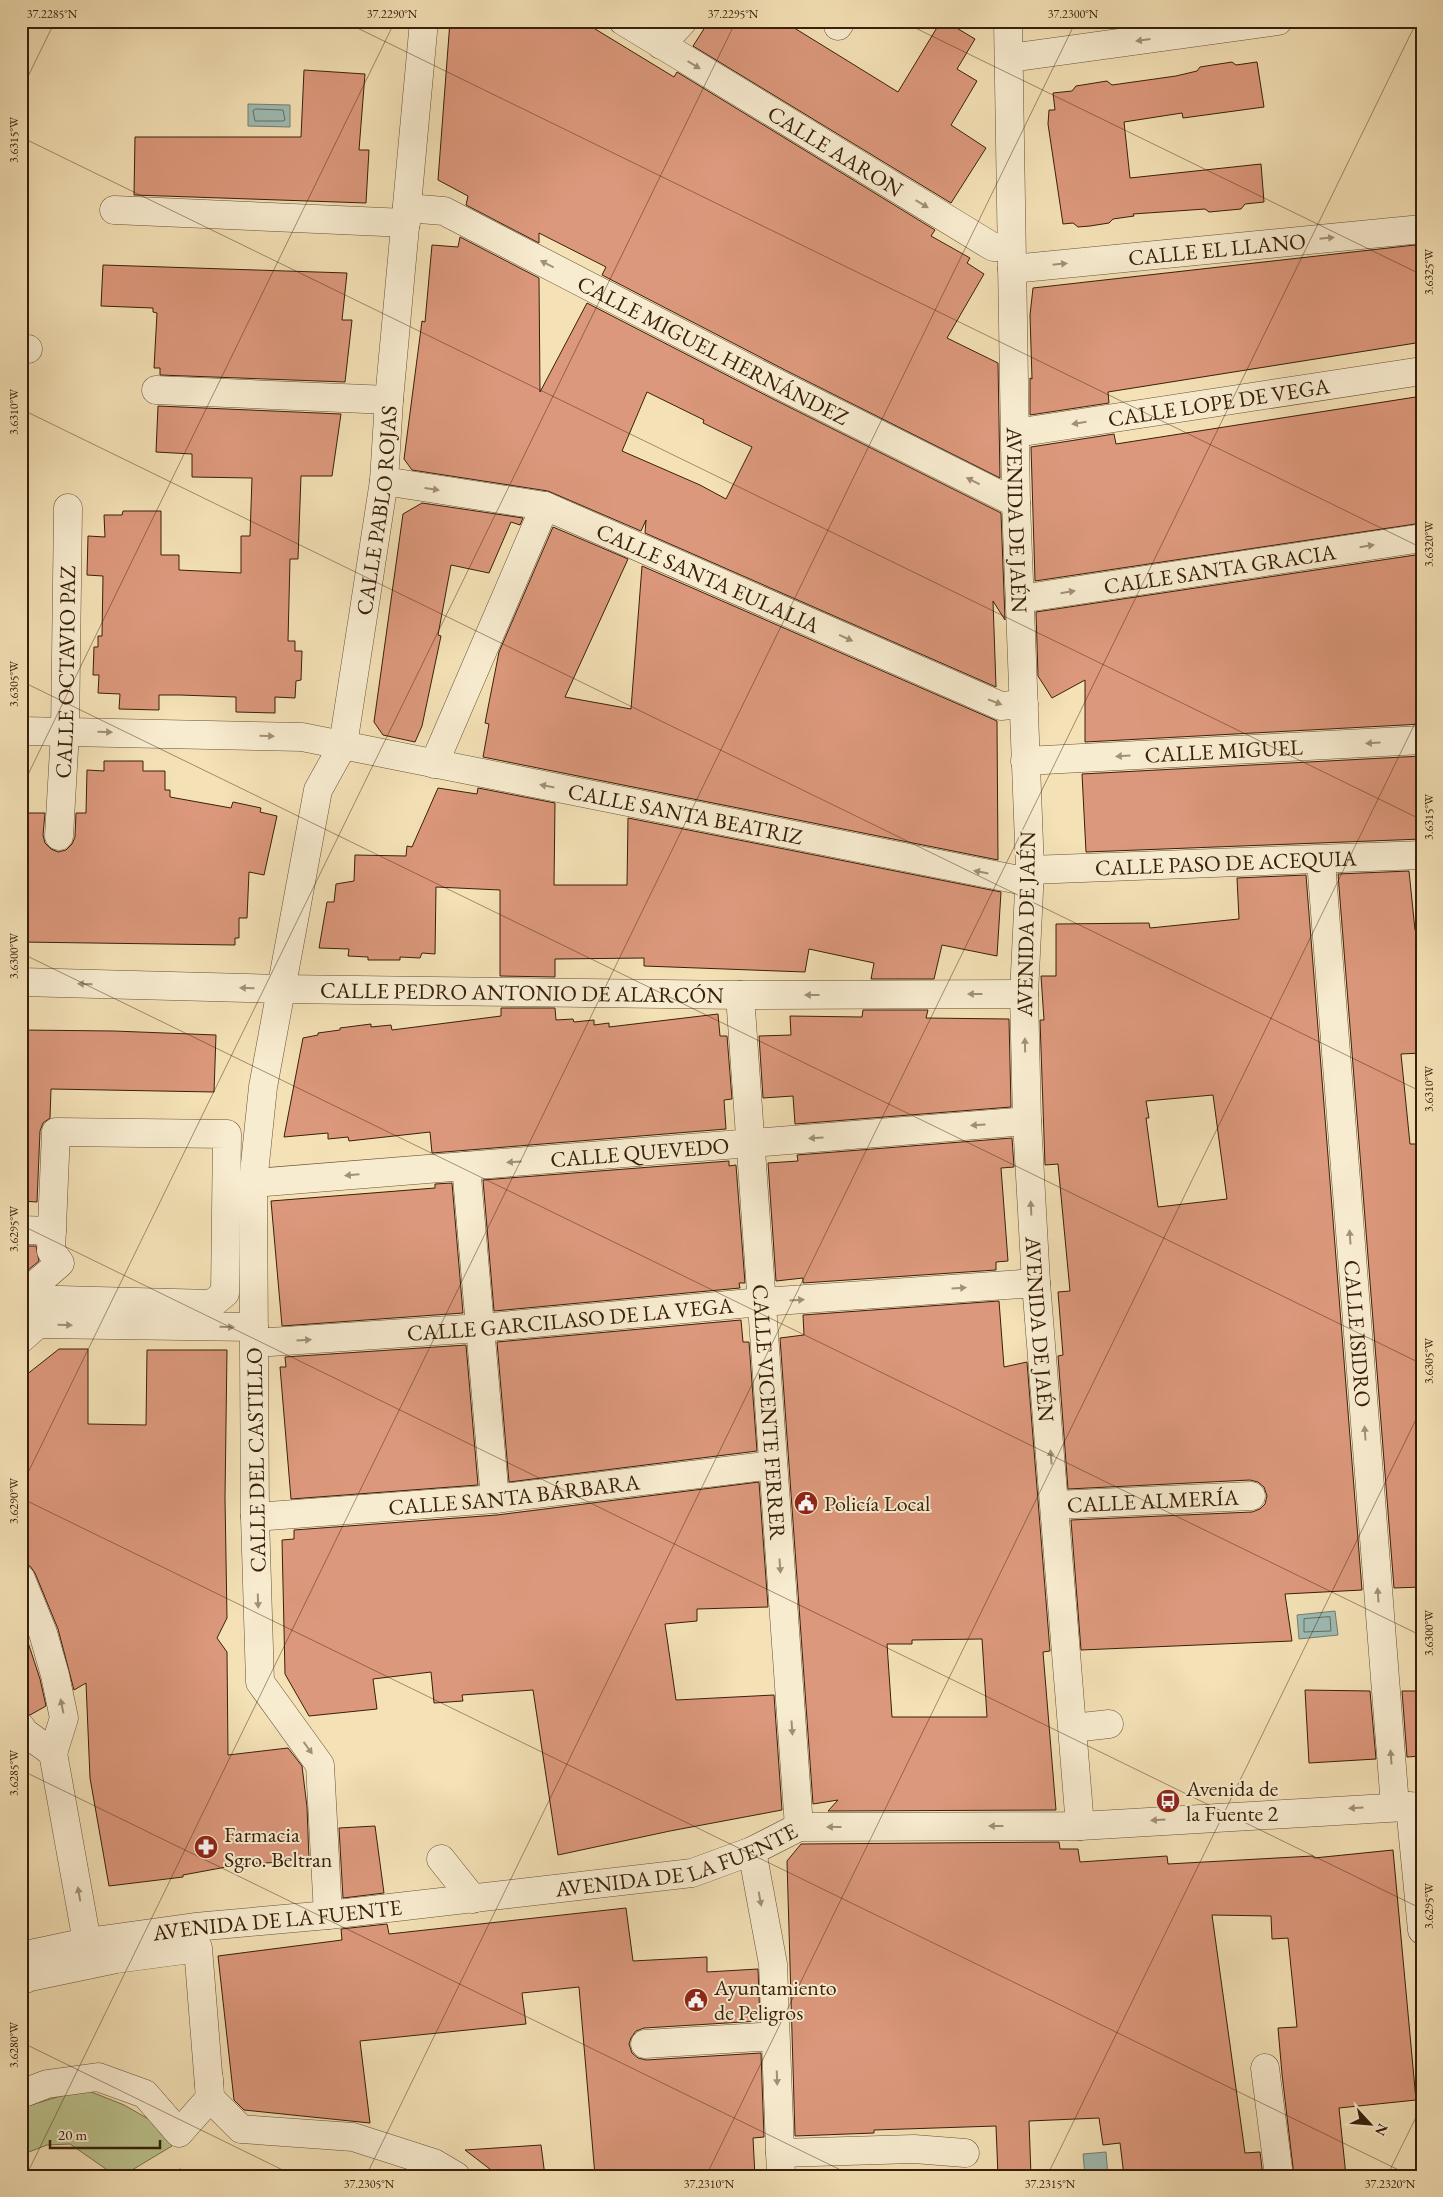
<svg xmlns="http://www.w3.org/2000/svg" width="1443" height="2197" viewBox="0 0 1443 2197" font-family="'EB Garamond',serif">
<style>
.green{fill:#bbc38e;stroke:#7a724c}
.water{fill:#9dbcb4;stroke:#757e70}
.lines{fill:none;stroke-linecap:round;stroke-linejoin:round}
.shore{stroke:#6b6e60;stroke-width:1}
.building{fill:#dc987c;stroke:#39200b;fill-rule:evenodd}
.minor-casing{stroke:#685036;stroke-width:29}
.minor{stroke:#f8ecd0;stroke-width:28}
.oneway{fill:#a29077}
.ticks{fill:none;stroke:#39200b;stroke-width:1;stroke-opacity:0.45}
.labels{text-anchor:middle;dominant-baseline:central;stroke-width:4;stroke-linejoin:round;paint-order:stroke}
.street-label{font-size:22px;fill:#39200b;stroke:#f8ecd0}
.poi-label{font-size:22px;fill:#39200b;stroke:#f8ecd0;text-anchor:start}
.neatline{fill:none;stroke:#39200b;stroke-width:2}
.ticks-label{font-size:12px;text-anchor:middle;fill:#39200b}
</style>
<rect width="100%" height="100%" fill="#f4e1b6"/>
<filter id="stains"><feTurbulence type="fractalNoise" baseFrequency=".004" numOctaves="4"/><feColorMatrix values="0 0 0 0 .2 0 0 0 0 .09 0 0 0 0 .02 0 0 0 .5 -.17"/></filter>
<radialGradient id="worn" r=".72"><stop offset=".6" stop-color="#630" stop-opacity="0"/><stop offset="1" stop-color="#630" stop-opacity=".3"/></radialGradient>
<path class="green" d="M84 2089 124 2105 159 2125 172 2146 122 2176H116L70 2144 47 2145 21 2155V2108Z
M179 2169 213 2176H215H177Z"/>
<path class="water" d="M248 104 290 105V127L248 126Z
M1335 1611 1338 1635 1299 1639 1297 1615Z
M1106 2152 1108 2176H1085L1083 2154Z"/>
<g class="lines">
<path class="shore" d="M256 109 283 110 285 120 283 121H255L253 111Z
M1330 1617 1331 1631 1304 1632V1619Z"/>
</g>
<path class="building" d="M450 21H582L674 77 677 72 935 230 931 236 970 258 967 263 984 274 947 338 998 363 1000 478 787 371 602 275 606 267 539 233V243L466 205 468 196 438 180Z
M709 21H783L898 92 941 21H945L975 39 957 69 977 81 951 125 986 148 951 203 693 46Z
M1232 62 1236 65 1257 62 1264 107 1183 118 1182 113 1124 122 1130 178 1261 164 1264 202 1245 204 1241 209 1209 212 1205 209 1133 214 1134 216 1113 219 1109 223 1090 226 1078 227 1073 223 1063 224 1048 124 1049 110H1055L1053 93 1072 91 1076 86 1107 81 1112 85 1176 76 1197 71 1200 67Z
M304 70 365 74 359 150H369L366 203 134 195 135 137H301Z
M460 237 539 278 540 392 587 303 773 399 1001 513 1005 620 993 601 996 687 645 533 646 520 641 531 548 491 412 470 404 459 422 321 425 322 432 245 458 247ZM647 392 704 420 703 423 752 447 726 499 700 485 622 451Z
M1415 245 1422 282V342L1108 392 1109 403 1030 415V378L1032 379 1030 315 1033 288Z
M103 265 347 273 342 320H352L345 382 160 375V368H154L157 313 153 312V308L101 306Z
M1422 396V523L1035 581 1031 447 1114 434 1116 444Z
M158 406 341 414 332 476H301L298 559H290L288 641H295V651H302L301 680 296 681 295 698 275 697V713L236 712V697L180 695H159V710L119 709 120 694 98 693 99 675H93L94 647H98V636H102L103 576 87 575 88 536 105 537 104 515H122L123 511H161V555H179V570L241 573V536H250L252 478 192 477V454L156 452Z
M422 503 523 518 520 525 511 522 489 573 451 565 438 635 441 636 422 726 415 742 383 735 374 722 403 514Z
M553 527 628 559 565 697 631 709 642 566 997 721 998 860 483 757 489 724 485 723 499 652Z
M1422 554V724L1085 742V680L1052 698 1038 676 1036 612Z
M1422 756V839L1086 852 1082 774Z
M104 761H143V771H165V790H170V797L231 808 233 802 261 808 260 812 277 816 264 875 249 872 247 918H239V938H235V945L21 942V813H45L43 835 45 843 51 849 58 852 66 850 72 844 75 837 76 813H86L87 770 104 771Z
M438 788 477 794 478 788 555 803 554 885H627L628 818 1001 892 997 956 942 945 934 979H871L874 963 809 949 805 972 644 966V958L555 959V977L500 976V890L436 887 435 954 422 953 420 958 400 957V960H368V957L348 956 349 949 319 948 327 902H334L336 884 354 881 355 855 406 856 407 846 412 847Z
M1409 871 1415 930H1422V1053L1401 1054 1410 1144H1422V1217H1417L1422 1282V1587L1394 1588 1338 874Z
M1306 875 1362 1590 1285 1594 1292 1641 1081 1650 1071 1520 1252 1512 1260 1509 1265 1504 1267 1496 1264 1487 1258 1482 1250 1480 1068 1489 1058 1356 1063 1355 1058 1292 1070 1291 1058 1164 1045 1165 1040 1020H1044L1041 976H1056V924L1149 923 1150 928 1239 919 1237 878ZM1213 1095 1227 1199 1158 1207 1146 1118H1149L1146 1101Z
M501 1008H555L556 1020 573 1019 574 1022 594 1020V1025L609 1023V1027L718 1014 720 1036H727L732 1099 724 1100 726 1129 432 1153 430 1132 349 1141 348 1137 328 1139V1133L284 1137 303 1038 318 1035V1033L340 1030V1028L371 1024V1027L391 1025 392 1030 501 1016Z
M863 1010H928L926 1018 1009 1019 1011 1107 795 1124 793 1096 763 1098 759 1036 791 1035 790 1016 862 1017Z
M21 1030 114 1031 216 1035 214 1092 51 1089 50 1118 43 1123 40 1131 37 1202 21 1201Z
M1012 1138 1014 1167 1001 1168 1008 1261 996 1262V1270L803 1283V1278L776 1281 768 1163 798 1161 797 1155Z
M729 1161V1166L736 1165 745 1283H739L740 1288 494 1311 483 1180Z
M452 1183 463 1313 282 1326 271 1201 435 1188V1184Z
M21 1246H36L39 1261 21 1276Z
M999 1301 1004 1367 1027 1362 1050 1651 1043 1652 1056 1810 828 1811 838 1800 813 1804 780 1338 804 1335 803 1315ZM982 1639 987 1717H892L887 1644H912V1640Z
M741 1320 743 1342H749L757 1451 509 1482 497 1342Z
M466 1345 478 1485 291 1499 280 1367H286L285 1357Z
M59 1349H88V1424L146 1425 147 1350H227L225 1497 227 1618 217 1638 227 1652 228 1755 288 1748 302 1766 307 1807 309 1860 237 1865 183 1875V1877L109 1886 90 1778 86 1683 74 1690 58 1629 35 1573 30 1566 21 1564V1379Z
M759 1482 768 1607 697 1609V1621L665 1624 676 1700 774 1695 782 1810 670 1831 558 1855 533 1690 462 1695 463 1701 434 1703 431 1672 373 1679 377 1709 309 1716 285 1674 282 1540 294 1539V1530L497 1515Z
M21 1621 40 1679 46 1706 30 1715 21 1711Z
M1305 1690 1370 1691 1376 1759 1309 1763Z
M1402 1691H1422V1756L1407 1757Z
M375 1826 384 1893 343 1898 339 1828Z
M1059 1842 1060 1849H1078L1080 1862 1167 1856 1168 1864 1313 1856 1314 1858 1393 1850 1416 2100 1339 2108 1346 2176H1294L1282 2074 1278 2028 1297 2027 1288 1938 1272 1939 1271 1916 1212 1915 1245 2153 1260 2152 1263 2176H1124L1120 2143 1103 2145 1099 2118 1029 2121 1031 2176H998L996 2126 874 2130V2133L795 2136 787 1861 801 1844Z
M626 1908 633 1961 707 1957V1972L758 1969 760 2021 644 2028 636 2031 631 2038 629 2044 632 2053 638 2058 646 2060 761 2053 764 2137 753 2138 755 2176H595L579 1987 522 1993 526 2024 360 2041 370 2123 244 2110 234 2100 218 1956 342 1940 341 1929 387 1924 389 1934Z
M541 2145 545 2176H499L465 2150Z"/>
<g class="lines">
<g class="minor-casing">
<g id="minor">
<path id="s1" d="M623 21 993 247H1011"/>
<path id="s2" d="M1008 21 1016 503 1030 870 1024 994 1027 1121 1036 1283 1080 1826"/>
<path d="M838 26 841 21"/>
<path d="M661 45 683 21"/>
<path d="M1010 58 1278 21"/>
<path id="s3" d="M407 208 444 211 780 385 1016 503"/>
<path d="M114 210 406 223"/>
<path id="s4" d="M1012 269 1422 229"/>
<path d="M21 349H28"/>
<path d="M156 390 389 400"/>
<path id="s5" d="M1016 433 1422 371"/>
<path id="s6" d="M384 481 545 506 1001 706 1024 704"/>
<path id="s7" d="M1020 599 1422 538"/>
<path id="s8" d="M21 731 302 737 1029 882"/>
<path id="s9" d="M1025 761 1422 740"/>
<path d="M434 764 545 506"/>
<path id="s10" d="M59 836 65 732 68 508"/>
<path id="s11" d="M1321 861 1395 1806"/>
<path id="s12" d="M1030 870 1422 855"/>
<path id="s13" d="M21 982 280 989 740 995 1024 994"/>
<path id="s14" d="M740 995 799 1827"/>
<path d="M466 1166 495 1499"/>
<path id="s15" d="M253 1183 1027 1121"/>
<path d="M21 1230 52 1231"/>
<path d="M21 1297 60 1263 51 1251 56 1132 227 1134 225 1293 212 1304 21 1299"/>
<path d="M21 1339 38 1324 254 1327"/>
<path id="s16" d="M255 1343 480 1328 761 1302 1036 1283"/>
<path id="s17" d="M1055 1505 1251 1496"/>
<path id="s18" d="M255 1517 495 1499 773 1465"/>
<path d="M21 1579 43 1633 55 1675 64 1718 53 1753"/>
<path d="M21 1727 24 1732 53 1753 87 1942"/>
<path d="M1073 1728 1109 1724"/>
<path d="M1410 1806 1422 1930"/>
<path d="M752 1851 773 1964 781 2176"/>
<path d="M441 1859 473 1899"/>
<path id="s19" d="M328 1915 320 1765 260 1682 255 1517 253 1183 263 1087 318 790 343 745 384 481 389 400 424 21"/>
<path id="s20" d="M21 1956 87 1942 195 1927 328 1915 692 1873 752 1851 799 1827 1080 1826 1422 1806"/>
<path d="M21 1981 30 1977 116 1959 198 1948 210 2098 179 2133 145 2094 98 2077 47 2084 21 2094"/>
<path d="M645 2044 775 2036"/>
<path d="M1265 2068 1279 2176"/>
<path d="M209 2079 210 2098 241 2129 353 2137 434 2163 456 2176"/>
<path d="M780 2153 914 2149 965 2153"/>
</g>
</g>
<use href="#minor" class="minor"/>
</g>
<defs><path id="oneway-solid" d="M-6-.8H1V-3.2L6.5 0L1 3.2V.8H-6Z" transform="scale(1.25)"/></defs>
<g class="oneway">
<use href="#oneway-solid" transform="translate(1143 40) rotate(172)"/>
<use href="#oneway-solid" transform="translate(694 65) rotate(31)"/>
<use href="#oneway-solid" transform="translate(922 204) rotate(31)"/>
<use href="#oneway-solid" transform="translate(1327 238) rotate(-6)"/>
<use href="#oneway-solid" transform="translate(547 264) rotate(-153)"/>
<use href="#oneway-solid" transform="translate(1060 264) rotate(-6)"/>
<use href="#oneway-solid" transform="translate(1079 423) rotate(171)"/>
<use href="#oneway-solid" transform="translate(973 481) rotate(-153)"/>
<use href="#oneway-solid" transform="translate(432 489) rotate(8)"/>
<use href="#oneway-solid" transform="translate(1367 546) rotate(-9)"/>
<use href="#oneway-solid" transform="translate(1068 592) rotate(-9)"/>
<use href="#oneway-solid" transform="translate(846 638) rotate(24)"/>
<use href="#oneway-solid" transform="translate(995 702) rotate(21)"/>
<use href="#oneway-solid" transform="translate(105 732) rotate(1)"/>
<use href="#oneway-solid" transform="translate(267 736) rotate(1)"/>
<use href="#oneway-solid" transform="translate(1373 743) rotate(177)"/>
<use href="#oneway-solid" transform="translate(1123 756) rotate(177)"/>
<use href="#oneway-solid" transform="translate(547 786) rotate(-169)"/>
<use href="#oneway-solid" transform="translate(981 872) rotate(-169)"/>
<use href="#oneway-solid" transform="translate(85 984) rotate(-179)"/>
<use href="#oneway-solid" transform="translate(247 988) rotate(-178)"/>
<use href="#oneway-solid" transform="translate(975 994) rotate(180)"/>
<use href="#oneway-solid" transform="translate(812 995) rotate(180)"/>
<use href="#oneway-solid" transform="translate(1025 1045) rotate(-91)"/>
<use href="#oneway-solid" transform="translate(978 1125) rotate(176)"/>
<use href="#oneway-solid" transform="translate(816 1138) rotate(176)"/>
<use href="#oneway-solid" transform="translate(514 1162) rotate(176)"/>
<use href="#oneway-solid" transform="translate(352 1175) rotate(175)"/>
<use href="#oneway-solid" transform="translate(1031 1208) rotate(-93)"/>
<use href="#oneway-solid" transform="translate(1350 1237) rotate(-94)"/>
<use href="#oneway-solid" transform="translate(959 1288) rotate(-4)"/>
<use href="#oneway-solid" transform="translate(797 1300) rotate(-4)"/>
<use href="#oneway-solid" transform="translate(65 1325) rotate(1)"/>
<use href="#oneway-solid" transform="translate(227 1327) rotate(1)"/>
<use href="#oneway-solid" transform="translate(304 1340) rotate(-4)"/>
<use href="#oneway-solid" transform="translate(1365 1433) rotate(-94)"/>
<use href="#oneway-solid" transform="translate(1051 1457) rotate(-95)"/>
<use href="#oneway-solid" transform="translate(780 1566) rotate(86)"/>
<use href="#oneway-solid" transform="translate(1378 1595) rotate(-94)"/>
<use href="#oneway-solid" transform="translate(258 1601) rotate(88)"/>
<use href="#oneway-solid" transform="translate(62 1706) rotate(-101)"/>
<use href="#oneway-solid" transform="translate(792 1728) rotate(86)"/>
<use href="#oneway-solid" transform="translate(308 1748) rotate(54)"/>
<use href="#oneway-solid" transform="translate(1391 1757) rotate(-94)"/>
<use href="#oneway-solid" transform="translate(1356 1808) rotate(177)"/>
<use href="#oneway-solid" transform="translate(1158 1820) rotate(176)"/>
<use href="#oneway-solid" transform="translate(996 1826) rotate(180)"/>
<use href="#oneway-solid" transform="translate(834 1827) rotate(180)"/>
<use href="#oneway-solid" transform="translate(79 1894) rotate(-100)"/>
<use href="#oneway-solid" transform="translate(760 1899) rotate(80)"/>
<use href="#oneway-solid" transform="translate(777 2078) rotate(88)"/>
</g>
<path class="ticks" d="M343 21 1422 548M901 21 1422 275M21 91 55 21M21 137 1422 820M21 409 1422 1092M21 681 1422 1364M21 789 395 21M21 953 1422 1636M21 1225 1422 1909M21 1487 736 21M21 1498 1411 2176M21 1770 853 2176M21 2042 295 2176M26 2176 1076 21M366 2176 1417 21M706 2176 1422 709M1047 2176 1422 1407M1387 2176 1422 2105"/>
<defs>
<g id="civic-disc" transform="scale(1.25)"><circle r="9.5" fill="#8f2418" stroke="#f8ecd0"/><path d="M-.6-6.5H3V-4.5H.6V-3L4-1V1h2V6H-6V1h2V-1L-.6-3ZM-1.2 2.5V6h2.4V2.5Z" fill="#fff"/></g>
<g id="bus-disc" transform="scale(1.25)"><circle r="9.5" fill="#8f2418" stroke="#f8ecd0"/><path d="M-5-6H5V4H4V6H2V4H-2V6H-4V4H-5ZM-3.5-4V0h7V-4ZM-3.5 1.2v1.5H-2V1.2ZM2 1.2v1.5H3.5V1.2Z" fill="#fff"/></g>
<g id="pharmacy-disc" transform="scale(1.25)"><circle r="9.5" fill="#8f2418" stroke="#f8ecd0"/><path d="M-2-6h4v4h4v4h-4v4h-4v-4h-4v-4h4Z" fill="#fff"/></g>
</defs>
<g fill-rule="evenodd">
<use href="#civic-disc" x="806" y="1503"/>
<use href="#bus-disc" x="1168" y="1801"/>
<use href="#pharmacy-disc" x="206" y="1847"/>
<use href="#civic-disc" x="696" y="2000"/>
</g>
<g class="labels">
<g class="street-label">
<text stroke="none"><textPath href="#s1" startOffset="249">CALLE AARON</textPath></text>
<text stroke="none"><textPath href="#s4" startOffset="206">CALLE EL LLANO</textPath></text>
<text stroke="none"><textPath href="#s3" startOffset="340">CALLE MIGUEL HERNÁNDEZ</textPath></text>
<text stroke="none"><textPath href="#s5" startOffset="205">CALLE LOPE DE VEGA</textPath></text>
<text stroke="none"><textPath href="#s19" startOffset="1439">CALLE PABLO ROJAS</textPath></text>
<text stroke="none"><textPath href="#s2" startOffset="499">AVENIDA DE JAÉN</textPath></text>
<text stroke="none"><textPath href="#s7" startOffset="202">CALLE SANTA GRACIA</textPath></text>
<text stroke="none"><textPath href="#s6" startOffset="341">CALLE SANTA EULALIA</textPath></text>
<text stroke="none"><textPath href="#s10" startOffset="164">CALLE OCTAVIO PAZ</textPath></text>
<text stroke="none"><textPath href="#s9" startOffset="199">CALLE MIGUEL</textPath></text>
<text stroke="none"><textPath href="#s8" startOffset="672">CALLE SANTA BEATRIZ</textPath></text>
<text stroke="none"><textPath href="#s12" startOffset="196">CALLE PASO DE ACEQUIA</textPath></text>
<text transform="translate(1026 924) rotate(-89)">AVENIDA DE JAÉN</text>
<text stroke="none"><textPath href="#s13" startOffset="501">CALLE PEDRO ANTONIO DE ALARCÓN</textPath></text>
<text stroke="none"><textPath href="#s15" startOffset="388">CALLE QUEVEDO</textPath></text>
<text stroke="none"><textPath href="#s16" startOffset="316">CALLE GARCILASO DE LA VEGA</textPath></text>
<text stroke="none"><textPath href="#s2" startOffset="1309">AVENIDA DE JAÉN</textPath></text>
<text stroke="none"><textPath href="#s11" startOffset="474">CALLE ISIDRO</textPath></text>
<text stroke="none"><textPath href="#s14" startOffset="418">CALLE VICENTE FERRER</textPath></text>
<text transform="translate(256 1460) rotate(-91)">CALLE DEL CASTILLO</text>
<text stroke="none"><textPath href="#s18" startOffset="260">CALLE SANTA BÁRBARA</textPath></text>
<text stroke="none"><textPath href="#s17" startOffset="98">CALLE ALMERÍA</textPath></text>
<text stroke="none"><textPath href="#s20" startOffset="664">AVENIDA DE LA FUENTE</textPath></text>
<text stroke="none"><textPath href="#s20" startOffset="259">AVENIDA DE LA FUENTE</textPath></text>
</g>
<g class="poi-label">
<text x="824" y="1503">Policía Local</text>
<text x="1186" y="1788">Avenida de<tspan x="1186" dy="25">la Fuente 2</tspan></text>
<text x="224" y="1834">Farmacia<tspan x="224" dy="25">Sgro. Beltran</tspan></text>
<text x="714" y="1987">Ayuntamiento<tspan x="714" dy="25">de Peligros</tspan></text>
</g>
</g>
<rect width="1443" height="2197" fill="none" stroke="#f4e1b6" stroke-width="55"/>
<g transform="translate(1370 2124) rotate(116)" stroke="#f8ecd0" stroke-width="4" paint-order="stroke">
<path d="M0-4L9 19L0 12L-9 19Z" fill="#39200b"/>
<text y="-8" font-size="14" font-weight="bold" text-anchor="middle" fill="#39200b">N</text>
</g>
<path d="M50 2140v8h110v-8" fill="none" stroke="#39200b" stroke-width="2.5"/>
<text x="58" y="2140" font-size="15" fill="#39200b" stroke="#f8ecd0" stroke-width="4" paint-order="stroke">20 m</text>
<rect x="28" y="28" width="1388" height="2142" class="neatline"/>
<g class="ticks-label">
<text x="52" y="18">37.2285°N</text>
<text x="392" y="18">37.2290°N</text>
<text x="733" y="18">37.2295°N</text>
<text x="1073" y="18">37.2300°N</text>
<text transform="translate(14 140) rotate(-90)" y="4">3.6315°W</text>
<text transform="translate(1429 272) rotate(-90)" y="4">3.6325°W</text>
<text transform="translate(14 412) rotate(-90)" y="4">3.6310°W</text>
<text transform="translate(1429 544) rotate(-90)" y="4">3.6320°W</text>
<text transform="translate(14 684) rotate(-90)" y="4">3.6305°W</text>
<text transform="translate(1429 817) rotate(-90)" y="4">3.6315°W</text>
<text transform="translate(14 956) rotate(-90)" y="4">3.6300°W</text>
<text transform="translate(1429 1089) rotate(-90)" y="4">3.6310°W</text>
<text transform="translate(14 1229) rotate(-90)" y="4">3.6295°W</text>
<text transform="translate(1429 1361) rotate(-90)" y="4">3.6305°W</text>
<text transform="translate(14 1501) rotate(-90)" y="4">3.6290°W</text>
<text transform="translate(1429 1633) rotate(-90)" y="4">3.6300°W</text>
<text transform="translate(14 1773) rotate(-90)" y="4">3.6285°W</text>
<text transform="translate(1429 1906) rotate(-90)" y="4">3.6295°W</text>
<text transform="translate(14 2045) rotate(-90)" y="4">3.6280°W</text>
<text x="369" y="2188">37.2305°N</text>
<text x="709" y="2188">37.2310°N</text>
<text x="1050" y="2188">37.2315°N</text>
<text x="1390" y="2188">37.2320°N</text>
</g>
<rect width="100%" height="100%" filter="url(#stains)"/>
<rect width="100%" height="100%" fill="url(#worn)"/>
</svg>
